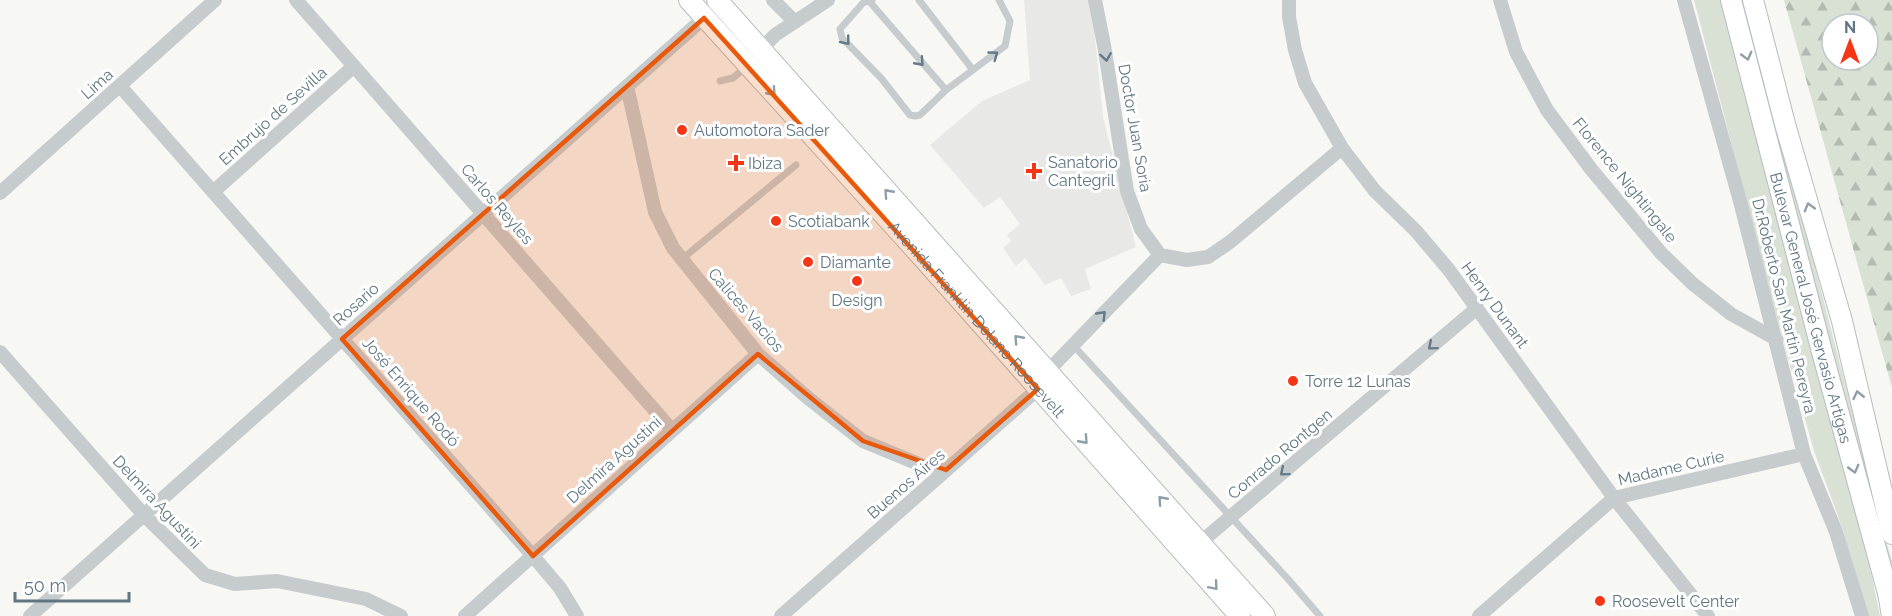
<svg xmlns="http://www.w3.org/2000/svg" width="1892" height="616" viewBox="0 0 1892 616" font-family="Raleway,sans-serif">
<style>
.built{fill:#e8e9e7}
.grass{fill:#d9e0d4}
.forest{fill:url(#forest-firs);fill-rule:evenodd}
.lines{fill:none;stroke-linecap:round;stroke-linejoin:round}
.secondary-casing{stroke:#b6bdc1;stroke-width:22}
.lane{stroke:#c6cbce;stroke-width:7}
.street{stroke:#c6cbce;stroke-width:14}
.secondary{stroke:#fff;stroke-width:20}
.oneway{stroke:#647a86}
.oneway2{stroke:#8f9fa8}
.marked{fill:#e8590c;fill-opacity:0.2;stroke:#e8590c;stroke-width:4.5;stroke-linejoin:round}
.poi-dot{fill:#f53616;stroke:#fff;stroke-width:2}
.labels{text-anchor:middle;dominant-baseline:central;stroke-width:6;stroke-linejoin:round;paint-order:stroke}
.street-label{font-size:16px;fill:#5f7682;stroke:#fff}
.poi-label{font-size:16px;fill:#5f7682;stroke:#fff;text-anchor:start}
</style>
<defs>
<pattern id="forest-firs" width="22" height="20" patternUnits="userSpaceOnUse" patternTransform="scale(1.5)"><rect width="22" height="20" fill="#d9e0d4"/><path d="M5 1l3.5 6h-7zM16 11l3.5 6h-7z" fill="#b3bab1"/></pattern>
</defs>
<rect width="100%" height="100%" fill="#f7f7f3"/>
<path class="built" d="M1024 0H1091L1103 117 1136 247 1085 269 1091 289 1071 296 1061 278 1045 285 1025 258 1016 266 1003 248 1011 241 1007 235 1020 224 1000 197 984 208 930 145 982 101 1030 80Z"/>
<path class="grass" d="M1694 0H1721L1863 533 1880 616H1868L1842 527 1814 451 1783 341Z
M1740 0H1743L1808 240 1883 531 1892 561V576Z"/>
<path class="forest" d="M1784 0H1892V388ZM1832 24H1868V60H1832Z"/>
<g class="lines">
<g class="secondary-casing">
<g id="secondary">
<path id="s1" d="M689 0 923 258 1240 616"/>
<path d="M717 0 1265 616"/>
<path id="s2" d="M1731 0 1822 352 1888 593 1892 616"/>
<path d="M1753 0 1785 124 1842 321 1892 534"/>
</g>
</g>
<path class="lane" d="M872 0 863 3 840 29 842 38 881 78 910 115 915 116 920 115 946 90 1005 46 1010 21 999 0
M919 0 973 70
M869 1 946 90
M720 81 733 78 746 67
M682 259 796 165
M1073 345 1288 579 1320 616"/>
<path class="street" d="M296 0 672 430
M773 0 795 22
M1095 0 1104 45 1127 191 1141 229 1160 255
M1289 0V17L1295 50 1305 83 1342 148 1375 191 1416 231 1449 270 1614 498 1708 616
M1500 0 1516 52 1547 110 1591 169 1661 253 1693 284 1731 314 1776 339
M1684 0 1740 201 1804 454 1836 532 1862 616
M756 55 775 35 828 0
M120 86 533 556 560 588 577 616
M627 86 655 212 673 248 758 354 808 398 863 441 921 465 946 470
M213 192 354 66
M0 193 215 0
M1160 255 1187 260 1208 257 1230 242 1342 148
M0 352 144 515 205 575 235 584 277 581 366 599 401 616
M1195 547 1477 308
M30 616 704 18
M465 616 758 354
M781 616 1038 389 1047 372 1160 255
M1479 616 1614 498 1804 454"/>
<use href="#secondary" class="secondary"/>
</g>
<defs><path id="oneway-chevron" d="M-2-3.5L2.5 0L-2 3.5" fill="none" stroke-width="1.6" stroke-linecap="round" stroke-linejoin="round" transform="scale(1.5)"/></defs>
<g class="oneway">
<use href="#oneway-chevron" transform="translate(846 41) rotate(51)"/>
<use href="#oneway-chevron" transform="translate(994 55) rotate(-36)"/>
<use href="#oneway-chevron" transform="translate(1106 57) rotate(81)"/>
<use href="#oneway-chevron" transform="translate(920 62) rotate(48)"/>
<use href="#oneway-chevron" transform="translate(1102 315) rotate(-46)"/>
<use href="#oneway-chevron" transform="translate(1432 346) rotate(140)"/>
<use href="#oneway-chevron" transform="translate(1284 472) rotate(140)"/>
</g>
<g class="oneway2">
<use href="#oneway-chevron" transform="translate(1747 56) rotate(75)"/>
<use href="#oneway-chevron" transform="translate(772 92) rotate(48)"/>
<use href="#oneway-chevron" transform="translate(888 193) rotate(-132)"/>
<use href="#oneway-chevron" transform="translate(1809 207) rotate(-106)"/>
<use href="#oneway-chevron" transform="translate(1018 339) rotate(-132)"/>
<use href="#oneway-chevron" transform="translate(1858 395) rotate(-103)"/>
<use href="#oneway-chevron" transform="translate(1084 440) rotate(48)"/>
<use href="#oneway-chevron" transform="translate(1854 469) rotate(75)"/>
<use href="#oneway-chevron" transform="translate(1162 500) rotate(-132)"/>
<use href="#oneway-chevron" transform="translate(1214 586) rotate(49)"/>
</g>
<path class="marked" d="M704 18 1038 389 946 470 863 441 758 354 533 556 342 339Z"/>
<g class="poi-dot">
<circle cx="682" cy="130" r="6"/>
<path d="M733 154h6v6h6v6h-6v6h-6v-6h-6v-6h6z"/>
<path d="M1031 162h6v6h6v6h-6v6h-6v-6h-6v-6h6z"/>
<circle cx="776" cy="221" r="6"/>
<circle cx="808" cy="262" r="6"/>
<circle cx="857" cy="281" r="6"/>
<circle cx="1293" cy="381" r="6"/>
<circle cx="1600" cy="601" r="6"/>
</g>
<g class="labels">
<g class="street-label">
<text transform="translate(97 84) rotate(-42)">Lima</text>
<text transform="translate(273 116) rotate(-42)">Embrujo de Sevilla</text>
<text transform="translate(1135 128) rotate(80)">Doctor Juan Soria</text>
<text transform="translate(1625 180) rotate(51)">Florence Nightingale</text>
<text transform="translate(497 204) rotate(49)">Carlos Reyles</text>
<text transform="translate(356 304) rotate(-42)">Rosario</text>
<text transform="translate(1495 305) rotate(54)">Henry Dunant</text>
<text transform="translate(1784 306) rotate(76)">Dr.Roberto San Martin Pereyra</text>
<text stroke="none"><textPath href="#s2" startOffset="318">Bulevar General José Gervasio Artigas</textPath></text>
<text transform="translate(746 310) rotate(49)">Calices Vacios</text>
<text stroke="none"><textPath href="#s1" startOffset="430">Avenida Franklin Delano Roosevelt</textPath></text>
<text transform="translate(411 392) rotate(49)">José Enrique Rodó</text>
<text transform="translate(1280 454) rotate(-40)">Conrado Rontgen</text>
<text transform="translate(614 460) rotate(-42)">Delmira Agustini</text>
<text transform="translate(1671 468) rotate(-13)">Madame Curie</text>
<text transform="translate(906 484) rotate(-41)">Buenos Aires</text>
<text transform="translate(157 502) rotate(47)">Delmira Agustini</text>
</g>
<g class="poi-label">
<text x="694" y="130">Automotora Sader</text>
<text x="1048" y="162">Sanatorio<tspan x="1048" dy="18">Cantegril</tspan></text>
<text x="748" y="163">Ibiza</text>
<text x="788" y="221">Scotiabank</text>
<text x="820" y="262">Diamante</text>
<text x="857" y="300" text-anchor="middle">Design</text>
<text x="1305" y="381">Torre 12 Lunas</text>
<text x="1612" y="601">Roosevelt Center</text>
</g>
</g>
<g transform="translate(1850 42)"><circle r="28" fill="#ffffff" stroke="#bfc8cd" stroke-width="1.5"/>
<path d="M0-4.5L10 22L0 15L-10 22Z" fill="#f53616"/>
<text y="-9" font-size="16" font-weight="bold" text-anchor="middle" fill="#5f7682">N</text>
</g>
<path d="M15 592v9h114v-9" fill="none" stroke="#5f7682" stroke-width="3"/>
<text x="24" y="592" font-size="18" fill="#5f7682" stroke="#ffffff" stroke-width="4.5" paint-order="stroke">50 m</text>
</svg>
